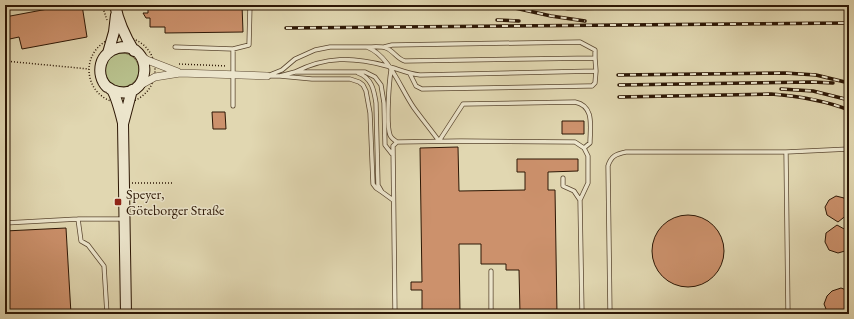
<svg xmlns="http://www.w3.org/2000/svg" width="854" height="319" viewBox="0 0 854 319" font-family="'EB Garamond',serif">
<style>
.green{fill:#b6bd89;stroke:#726a47}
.building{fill:#cc916c;stroke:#2d1705}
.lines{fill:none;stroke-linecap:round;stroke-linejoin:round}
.lane-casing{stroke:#5a4730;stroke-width:5}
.street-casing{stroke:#5a4730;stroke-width:8}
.secondary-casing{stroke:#2d1705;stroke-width:12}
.path{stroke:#2d1705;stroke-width:1.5;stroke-dasharray:1 2;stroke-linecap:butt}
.lane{stroke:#ece5cc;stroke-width:3.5}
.street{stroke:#ece5cc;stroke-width:7}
.secondary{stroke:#ece5cc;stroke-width:10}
.rail-casing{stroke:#2d1705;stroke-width:3.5}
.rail{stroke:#ece5cc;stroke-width:2;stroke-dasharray:6;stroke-linecap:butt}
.poi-dot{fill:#8f2418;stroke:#ece5cc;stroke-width:1.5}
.labels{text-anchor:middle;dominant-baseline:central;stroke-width:3;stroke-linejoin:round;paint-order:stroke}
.poi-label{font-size:14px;fill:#2d1705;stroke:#ece5cc;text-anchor:start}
</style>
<rect width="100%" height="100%" fill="#e1d7b1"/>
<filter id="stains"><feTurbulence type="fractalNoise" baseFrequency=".005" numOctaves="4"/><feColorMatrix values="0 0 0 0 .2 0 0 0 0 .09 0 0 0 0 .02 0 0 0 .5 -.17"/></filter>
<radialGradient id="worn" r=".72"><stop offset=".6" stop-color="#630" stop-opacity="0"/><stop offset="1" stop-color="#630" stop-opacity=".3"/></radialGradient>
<path class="green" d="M105 70a17 17 0 1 1 34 0a17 17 0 1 1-34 0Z"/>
<path class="building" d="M69 5H82L87 37 22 49 19 37 5 40V17Z
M148 5H242L243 32 165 33V27H150V18H146L143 13H148Z
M212 112H225L226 129H213Z
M562 121H584V134H562Z
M458 147 459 191 525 190V172H517V159H578V171L548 172V190H555L557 314H520L519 270H506V264H481V244H459L460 314H422V290H411V282H422L420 148Z
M836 196 844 198 849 206 848 214 838 222 827 215 825 207 829 200Z
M652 251a36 36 0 1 1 72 0a36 36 0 1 1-72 0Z
M837 225 846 230 849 234 848 248 845 251 838 253 829 250 825 242 826 233Z
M66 228 71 314H5V231Z
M841 288 849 291V314H828L824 304 827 296 832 291Z"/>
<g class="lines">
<g class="lane-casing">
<path id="lane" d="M552 5 568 8 734 5
M846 5 849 6
M175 47 233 49
M384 47 392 45 580 42 595 50V58
M391 70C389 83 386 124 390 135 391 138 394 140 397 142
M295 72C326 56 353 57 387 66 398 69 408 74 420 75L596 71 595 58 405 61C397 59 394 51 386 48 381 46 373 47 367 47
M358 73C372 78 374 90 376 103L378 185 382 192 393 200
M410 74 416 86 422 89 588 86H592L595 83 596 71
M267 76 282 70 295 59 315 50 330 47H367C390 56 400 88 414 108 422 119 431 130 439 141L463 104 575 102C595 106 590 127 590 143L584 148
M270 76H280L295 72H365L375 77 381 85 384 103 385 145 392 154
M280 76 312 79H350L359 82 363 85 366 91 370 113 373 184 376 188 382 192
M233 106V49L249 45 250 5
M563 178V186L574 191 580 200
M5 223 78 219
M107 314 104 266 88 245 81 241 78 219H124
M395 314 393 146 397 142 461 141 575 142 584 148 588 156V183L580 200 582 314
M491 314V271
M610 314 608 166C611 156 616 154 626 152H786
M788 314 786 152 849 149"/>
</g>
<g class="street-casing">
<path id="street" d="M140 55 147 60 178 72
M139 86 155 77 180 73 267 76"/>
</g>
<g class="secondary-casing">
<path id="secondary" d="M115 5C118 20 126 38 134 51
M108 53 114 32 116 15
M112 90C153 106 155 39 118 48 110 50 103 56 101 64 99 72 101 81 107 87 108 87 112 90 112 90 116 96 121 115 123 123
M126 314 123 124 132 90"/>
</g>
<path class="path" d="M102 5 107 20
M89 70a33 33 0 1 1 66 0a33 33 0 1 1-66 0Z
M5 61 89 69
M179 64 227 66
M132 183H173"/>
<use href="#lane" class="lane"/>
<use href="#street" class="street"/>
<use href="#secondary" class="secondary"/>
<g class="rail-casing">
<path id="rail" d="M502 5 551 16 585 21
M497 20 519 21
M286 28 849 23
M618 75 785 73 816 75 849 83
M619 85 812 82 833 83
M781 89 813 91 849 100
M619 97 771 94C798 96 823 100 849 110"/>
</g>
<use href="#rail" class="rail"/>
</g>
<rect class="poi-dot" x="114" y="198" width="8" height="8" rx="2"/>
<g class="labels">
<g class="poi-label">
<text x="126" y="194">Speyer,<tspan x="126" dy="16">Göteborger Straße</tspan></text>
</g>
</g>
<rect width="854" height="319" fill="none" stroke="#e1d7b1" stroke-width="20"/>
<rect x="6" y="6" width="842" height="307" fill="none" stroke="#2d1705" stroke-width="2"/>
<rect x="10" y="10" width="834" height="299" fill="none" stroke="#2d1705"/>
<rect width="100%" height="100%" filter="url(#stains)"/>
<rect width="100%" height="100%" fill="url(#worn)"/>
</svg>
